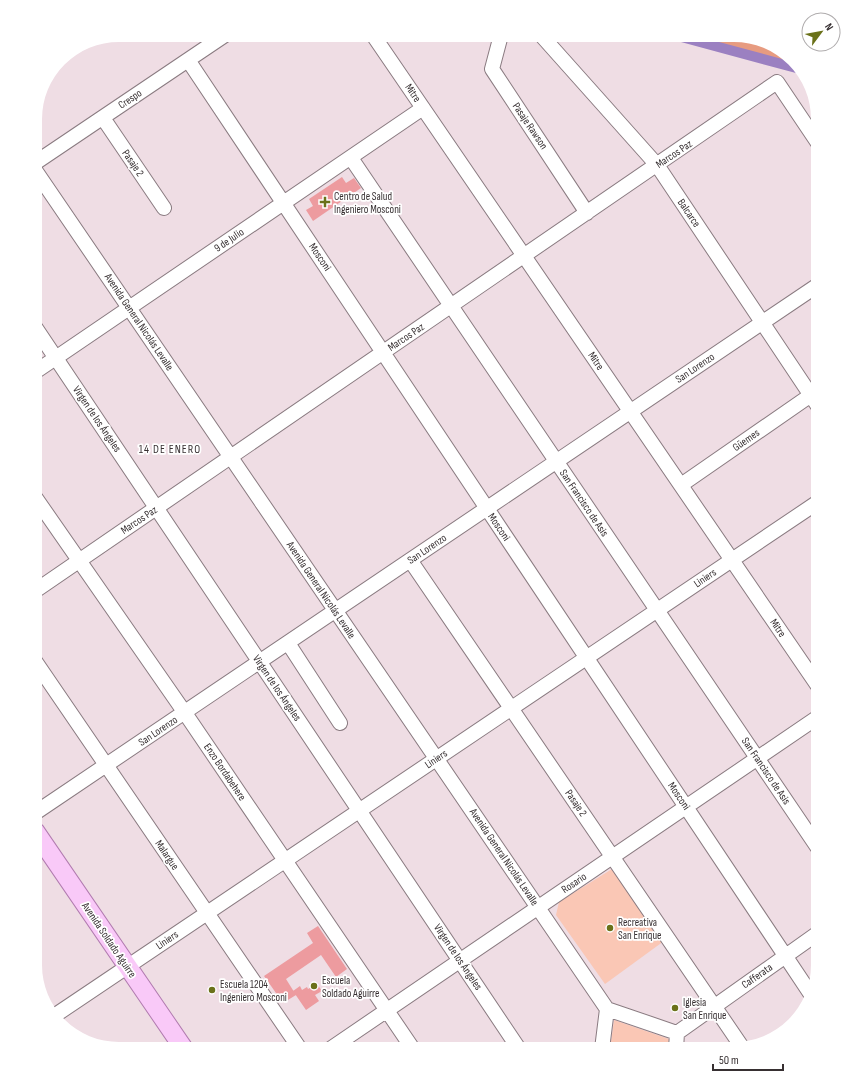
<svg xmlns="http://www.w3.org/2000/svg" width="853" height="1084" viewBox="0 0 853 1084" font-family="'Sofia Sans Condensed',sans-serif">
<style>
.green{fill:#fac7b5}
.forest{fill:#e79b80}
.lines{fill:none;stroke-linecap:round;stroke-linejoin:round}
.canal{stroke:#9b80c1;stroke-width:10}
.building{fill:#ed9b9f}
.minor-casing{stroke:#8a7b81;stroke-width:16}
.major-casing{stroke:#b27cb0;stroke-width:20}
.minor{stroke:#fff;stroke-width:14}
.major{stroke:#f9c9f8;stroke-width:18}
.poi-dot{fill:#6a7119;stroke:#fff;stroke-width:1.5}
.labels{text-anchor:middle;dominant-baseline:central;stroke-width:3.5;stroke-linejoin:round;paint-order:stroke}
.street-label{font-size:11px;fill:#373032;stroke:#fff}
.poi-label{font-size:11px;fill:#373032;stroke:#fff;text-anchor:start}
.neighbourhood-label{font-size:12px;letter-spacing:1px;fill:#373032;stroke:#fff}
</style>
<rect width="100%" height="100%" fill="#efdde4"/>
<path class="green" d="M612 869 664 941 605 984 556 915 559 902Z
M614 1020 669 1039 668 1049H610Z"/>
<path class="forest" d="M656 35H739L776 46 802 70Z"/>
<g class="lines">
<path class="canal" d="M674 35 800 69"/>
</g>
<path class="building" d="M342 177 346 183 354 178 361 188 313 221 306 210 313 206 309 199Z
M318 926 347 969 336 977 321 955 286 979 296 995 283 1003 264 976 313 943 307 933Z
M317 984 322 991 315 995 319 1001 306 1010 293 991 300 986 302 990 307 987 308 989Z"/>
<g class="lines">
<g class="minor-casing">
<path id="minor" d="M373 35 818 686
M501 35 492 69 587 213
M541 35 657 165 818 406
M188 60 810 993
M103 118 164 208
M351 158 818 848
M35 163 225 35
M35 170 607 1009
M35 327 519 1049
M35 372 423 108
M681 485 811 395
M35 497 185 713 413 1049
M410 560 742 1047
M35 591 777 82 818 143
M288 643 340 723
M35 661 300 1049
M35 813 818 285
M54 1016 818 502
M677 1033 818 933
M330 1049 818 717
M602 1049 607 1009 677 1033
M676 1049 677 1033"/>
</g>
<g class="major-casing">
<path id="major" d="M35 831 184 1049"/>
</g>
<use href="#minor" class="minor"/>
<use href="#major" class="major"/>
</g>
<g class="poi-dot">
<path d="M323 196h4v4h4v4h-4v4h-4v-4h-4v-4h4z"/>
<circle cx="610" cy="928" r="4"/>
<circle cx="314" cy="986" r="4"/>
<circle cx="212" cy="990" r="4"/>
<circle cx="675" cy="1008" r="4"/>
</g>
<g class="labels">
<g class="street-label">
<text transform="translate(413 93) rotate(56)">Mitre</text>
<text transform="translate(130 99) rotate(-34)">Crespo</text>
<text transform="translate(530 126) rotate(56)">Pasaje Rawson</text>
<text transform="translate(674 154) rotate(-34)">Marcos Paz</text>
<text transform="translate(133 163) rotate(56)">Pasaje 2</text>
<text transform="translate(689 213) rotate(56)">Balcarce</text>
<text transform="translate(229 240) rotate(-34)">9 de Julio</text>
<text transform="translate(320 257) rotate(56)">Mosconi</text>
<text transform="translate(139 322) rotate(56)">Avenida General Nicolás Levalle</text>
<text transform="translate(406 337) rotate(-34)">Marcos Paz</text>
<text transform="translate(596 361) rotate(56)">Mitre</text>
<text transform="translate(695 368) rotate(-34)">San Lorenzo</text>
<text transform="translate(97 419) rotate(56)">Virgen de los Ángeles</text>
<text transform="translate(746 440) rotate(-35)">Güemes</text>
<text transform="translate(584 503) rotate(56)">San Francisco de Asis</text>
<text transform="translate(139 520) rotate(-34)">Marcos Paz</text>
<text transform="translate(499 527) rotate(56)">Mosconi</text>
<text transform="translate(427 549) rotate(-34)">San Lorenzo</text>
<text transform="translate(705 578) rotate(-34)">Liniers</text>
<text transform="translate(321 590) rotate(56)">Avenida General Nicolás Levalle</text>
<text transform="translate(778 628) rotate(56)">Mitre</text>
<text transform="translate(277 688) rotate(56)">Virgen de los Ángeles</text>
<text transform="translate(158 731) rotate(-34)">San Lorenzo</text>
<text transform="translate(436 759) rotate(-34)">Liniers</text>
<text transform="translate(766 771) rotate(56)">San Francisco de Asis</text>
<text transform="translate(225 772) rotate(56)">Enzo Bordabehere</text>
<text transform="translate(679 796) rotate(56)">Mosconi</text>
<text transform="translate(576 803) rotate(56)">Pasaje 2</text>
<text transform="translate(167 855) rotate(56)">Malargue</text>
<text transform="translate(504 857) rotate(56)">Avenida General Nicolás Levalle</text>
<text transform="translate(574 883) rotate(-34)">Rosario</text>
<text transform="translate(109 940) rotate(56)">Avenida Soldado Aguirre</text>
<text transform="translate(167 940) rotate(-34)">Liniers</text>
<text transform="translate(458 957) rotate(56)">Virgen de los Ángeles</text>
<text transform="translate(757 976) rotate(-35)">Cafferata</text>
</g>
<g class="poi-label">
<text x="334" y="196">Centro de Salud<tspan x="334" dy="13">Ingeniero Mosconi</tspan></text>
<text x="618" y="922">Recreativa<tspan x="618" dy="13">San Enrique</tspan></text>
<text x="322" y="980">Escuela<tspan x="322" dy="13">Soldado Aguirre</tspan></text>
<text x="220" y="984">Escuela 1204<tspan x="220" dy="13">Ingeniero Mosconi</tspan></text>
<text x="683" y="1002">Iglesia<tspan x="683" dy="13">San Enrique</tspan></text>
</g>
<g class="neighbourhood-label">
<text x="170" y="449">14 DE ENERO</text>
</g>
</g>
<path d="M0 0H853V1084H0ZM119 42H734A77 77 0 0 1 811 119V965A77 77 0 0 1 734 1042H119A77 77 0 0 1 42 965V119A77 77 0 0 1 119 42Z" fill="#fff" fill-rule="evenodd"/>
<g transform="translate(821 32) rotate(58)"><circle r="19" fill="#ffffff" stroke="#afacad"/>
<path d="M0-3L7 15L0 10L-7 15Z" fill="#6a7119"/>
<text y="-6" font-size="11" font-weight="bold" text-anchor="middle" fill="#373032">N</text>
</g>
<path d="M713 1064v6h70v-6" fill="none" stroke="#373032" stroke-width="2"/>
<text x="719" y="1064" font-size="12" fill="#373032" stroke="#ffffff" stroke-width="3" paint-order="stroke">50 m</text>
</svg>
